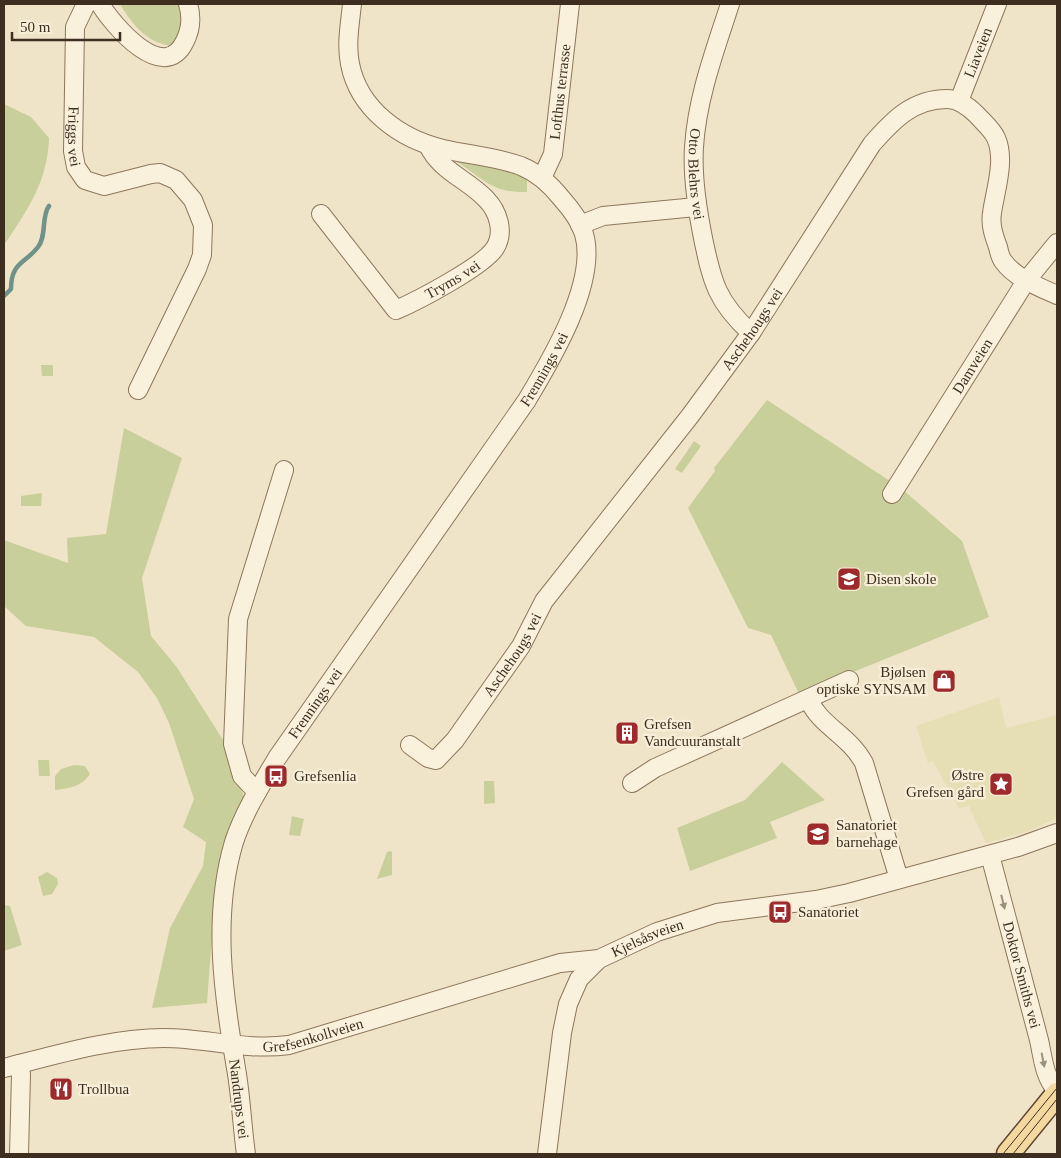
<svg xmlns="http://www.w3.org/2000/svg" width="1061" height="1158" viewBox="0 0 1061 1158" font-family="Georgia,serif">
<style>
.farmland{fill:#e6deb5}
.green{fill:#c9cf9b}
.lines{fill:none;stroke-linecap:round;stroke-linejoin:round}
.stream{stroke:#6f938a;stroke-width:4.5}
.minor-casing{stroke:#8d765c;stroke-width:20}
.major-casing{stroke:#5b4430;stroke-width:25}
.minor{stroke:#faf1dc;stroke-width:18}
.major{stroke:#f3d9a0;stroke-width:22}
.tram{stroke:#3d2e20;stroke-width:1}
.oneway{fill:#9c907e}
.labels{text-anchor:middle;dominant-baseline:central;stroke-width:4.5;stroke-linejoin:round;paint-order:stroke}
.street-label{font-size:15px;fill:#3d2e20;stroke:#f7eed8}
.poi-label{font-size:15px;fill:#3d2e20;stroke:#f7eed8;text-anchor:start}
</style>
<rect width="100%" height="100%" fill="#f0e4c8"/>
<path class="farmland" d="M999 697 1006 728 1057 715V818L1029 831 986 843 969 806 959 808 933 761 928 763 916 726Z"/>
<path class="green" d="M120 4H188L189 25 174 46C149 45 132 25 120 4Z
M4 104 31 117 49 138C48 181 27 211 4 245Z
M457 158 527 177V192C491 193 484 179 456 161Z
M41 365H53V376H42Z
M767 400 902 489 962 541 989 617 799 694 771 635 748 628 688 508 715 471 714 468Z
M124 428 182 458 142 578 151 636 176 666 225 743 244 797 214 909 207 1003 152 1008 170 928 203 866 206 842 183 827 194 799 169 723 157 698 138 672 94 637 26 626 4 606V540L68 563 67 538 106 534Z
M694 441 701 446 682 473 675 469Z
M42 493 41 506H21V496Z
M38 760H49L50 776H39Z
M782 762 825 800 770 822 777 838 690 871 677 828 745 800Z
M74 765 85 766 90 774C81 787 70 788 55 790V776L61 769Z
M484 781H494L495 803 484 804Z
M292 816 304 819 300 836 289 835Z
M390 851 392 852V875L377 879 387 852Z
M47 872 57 878 58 884 52 894 43 896 38 877Z
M4 905 10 906 22 945 4 951Z"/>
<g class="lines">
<path class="stream" d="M4 296 11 289C11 262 25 264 38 247 47 236 41 216 49 206"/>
<g class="minor-casing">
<g id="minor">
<path id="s1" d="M86 4 75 27 73 151 76 167 85 180 104 186 151 174 160 173 176 180 193 200 203 225 202 255 197 269 138 390"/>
<path d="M100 4C113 25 164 86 185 41 191 29 192 17 188 4"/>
<path id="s2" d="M730 4C715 50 697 98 694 147 692 177 697 208 703 238 712 282 717 302 751 333"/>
<path id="s3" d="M959 101 997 4"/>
<path id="s4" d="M542 178 553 154 570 4"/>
<path id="s5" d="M321 214 396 310C417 301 484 266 495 248 505 232 498 211 486 199 467 179 440 171 428 145"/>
<path d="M580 225 603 216 696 207"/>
<path id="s6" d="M892 494 1026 281 1057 243"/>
<path d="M809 700C820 726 849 735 864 763L899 879"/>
<path id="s7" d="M410 745 428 758 436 760 455 740 521 646 544 601 690 416 751 333 872 144C893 120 913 99 947 99 958 99 969 107 977 115 983 122 992 129 996 138 1006 160 995 191 992 213 990 225 994 236 998 247 999 251 1000 257 1003 261 1015 278 1039 287 1057 295"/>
<path d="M632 783 655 768 849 680"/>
<path d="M257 792 242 776 233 744 238 619 284 470"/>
<path id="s8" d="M990 855 1039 1040C1043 1058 1044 1077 1057 1091"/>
<path d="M19 1064 21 1074 19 1154"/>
<path id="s9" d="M4 1068C55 1055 111 1038 164 1038 206 1038 247 1051 289 1045L560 963 599 959"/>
<path id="s10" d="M246 1154C242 1126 241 1096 236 1068 223 993 212 916 234 842 244 812 261 785 277 758L527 400C551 360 598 282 584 234 580 221 571 209 562 199 551 185 538 173 521 166 497 157 469 155 443 149 401 139 359 110 350 64 346 44 350 24 352 4"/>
<path id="s11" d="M547 1154 562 1033 568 1004 579 979 599 959 657 932 717 913 816 900 849 893 1018 847 1057 833"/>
</g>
</g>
<g class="major-casing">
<path id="major" d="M1008 1154 1057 1094"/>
</g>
<use href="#minor" class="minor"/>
<use href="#major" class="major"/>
<path class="tram" d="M1003 1154 1057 1088
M1013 1154 1057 1099"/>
</g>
<defs><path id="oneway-solid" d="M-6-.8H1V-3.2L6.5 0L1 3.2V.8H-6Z" transform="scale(1.25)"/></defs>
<g class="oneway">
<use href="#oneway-solid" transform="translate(1003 902) rotate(76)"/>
<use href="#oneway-solid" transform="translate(1043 1060) rotate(79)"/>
</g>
<defs>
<g id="school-square" transform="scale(1.25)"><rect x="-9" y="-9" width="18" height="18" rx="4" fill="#9e2a2b" stroke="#f7eed8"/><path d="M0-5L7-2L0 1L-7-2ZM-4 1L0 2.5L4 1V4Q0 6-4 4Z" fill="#fff"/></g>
<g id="shop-square" transform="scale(1.25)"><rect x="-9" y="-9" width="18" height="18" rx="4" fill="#9e2a2b" stroke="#f7eed8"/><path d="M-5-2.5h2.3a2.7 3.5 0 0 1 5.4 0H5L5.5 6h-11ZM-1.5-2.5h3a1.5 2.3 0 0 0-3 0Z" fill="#fff"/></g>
<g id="building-square" transform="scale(1.25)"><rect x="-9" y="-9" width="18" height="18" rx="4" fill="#9e2a2b" stroke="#f7eed8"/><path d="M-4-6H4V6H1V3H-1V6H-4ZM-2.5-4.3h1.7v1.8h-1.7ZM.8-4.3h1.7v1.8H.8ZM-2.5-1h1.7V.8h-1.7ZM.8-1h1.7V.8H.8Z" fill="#fff"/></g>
<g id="bus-square" transform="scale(1.25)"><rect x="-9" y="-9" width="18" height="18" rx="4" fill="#9e2a2b" stroke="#f7eed8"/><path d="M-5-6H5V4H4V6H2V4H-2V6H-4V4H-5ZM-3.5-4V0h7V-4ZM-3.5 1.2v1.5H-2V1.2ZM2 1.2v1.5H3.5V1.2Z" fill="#fff"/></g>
<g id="sight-square" transform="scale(1.25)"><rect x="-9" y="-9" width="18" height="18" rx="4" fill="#9e2a2b" stroke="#f7eed8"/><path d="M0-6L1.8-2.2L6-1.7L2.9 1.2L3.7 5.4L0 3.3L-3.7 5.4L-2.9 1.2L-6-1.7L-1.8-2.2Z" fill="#fff"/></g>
<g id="restaurant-square" transform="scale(1.25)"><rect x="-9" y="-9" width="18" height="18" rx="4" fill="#9e2a2b" stroke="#f7eed8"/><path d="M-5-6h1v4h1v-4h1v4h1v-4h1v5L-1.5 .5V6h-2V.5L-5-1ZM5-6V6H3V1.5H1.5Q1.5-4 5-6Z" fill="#fff"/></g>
</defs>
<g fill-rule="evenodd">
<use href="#school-square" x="849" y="579"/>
<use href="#shop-square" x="944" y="681"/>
<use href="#building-square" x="627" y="733"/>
<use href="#bus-square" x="276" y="776"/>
<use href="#sight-square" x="1001" y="784"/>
<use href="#school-square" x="818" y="834"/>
<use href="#bus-square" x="780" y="912"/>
<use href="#restaurant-square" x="61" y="1089"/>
</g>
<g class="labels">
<g class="street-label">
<text stroke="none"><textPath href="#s3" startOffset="52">Liaveien</textPath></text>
<text stroke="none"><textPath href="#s4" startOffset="89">Lofthus terrasse</textPath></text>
<text stroke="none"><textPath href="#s1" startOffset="135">Friggs vei</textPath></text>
<text stroke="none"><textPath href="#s2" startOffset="175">Otto Blehrs vei</textPath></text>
<text stroke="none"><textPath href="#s5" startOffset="186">Tryms vei</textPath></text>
<text stroke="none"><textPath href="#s7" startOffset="566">Aschehougs vei</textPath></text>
<text stroke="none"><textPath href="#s6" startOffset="151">Damveien</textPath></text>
<text stroke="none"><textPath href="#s10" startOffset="881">Frennings vei</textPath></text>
<text stroke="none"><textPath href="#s7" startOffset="161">Aschehougs vei</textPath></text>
<text stroke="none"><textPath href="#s10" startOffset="476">Frennings vei</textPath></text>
<text stroke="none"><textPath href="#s11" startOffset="260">Kjelsåsveien</textPath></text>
<text stroke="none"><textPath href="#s8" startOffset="124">Doktor Smiths vei</textPath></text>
<text stroke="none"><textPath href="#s9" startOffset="314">Grefsenkollveien</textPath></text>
<text transform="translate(239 1099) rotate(83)">Nandrups vei</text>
</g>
<g class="poi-label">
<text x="866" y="579">Disen skole</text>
<text x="926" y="672" text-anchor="end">Bjølsen<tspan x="926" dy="17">optiske SYNSAM</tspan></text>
<text x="644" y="724">Grefsen<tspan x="644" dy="17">Vandcuuranstalt</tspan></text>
<text x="984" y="775" text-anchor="end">Østre<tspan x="984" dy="17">Grefsen gård</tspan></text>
<text x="294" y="776">Grefsenlia</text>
<text x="836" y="825">Sanatoriet<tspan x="836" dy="17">barnehage</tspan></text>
<text x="798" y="912">Sanatoriet</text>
<text x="78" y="1089">Trollbua</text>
</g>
</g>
<rect width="1061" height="1158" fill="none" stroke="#3d2e20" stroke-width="10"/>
<path d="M12 32v8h108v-8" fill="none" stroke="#3d2e20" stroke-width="2.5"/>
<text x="20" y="32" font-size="15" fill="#3d2e20" stroke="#f7eed8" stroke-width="4" paint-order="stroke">50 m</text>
</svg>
